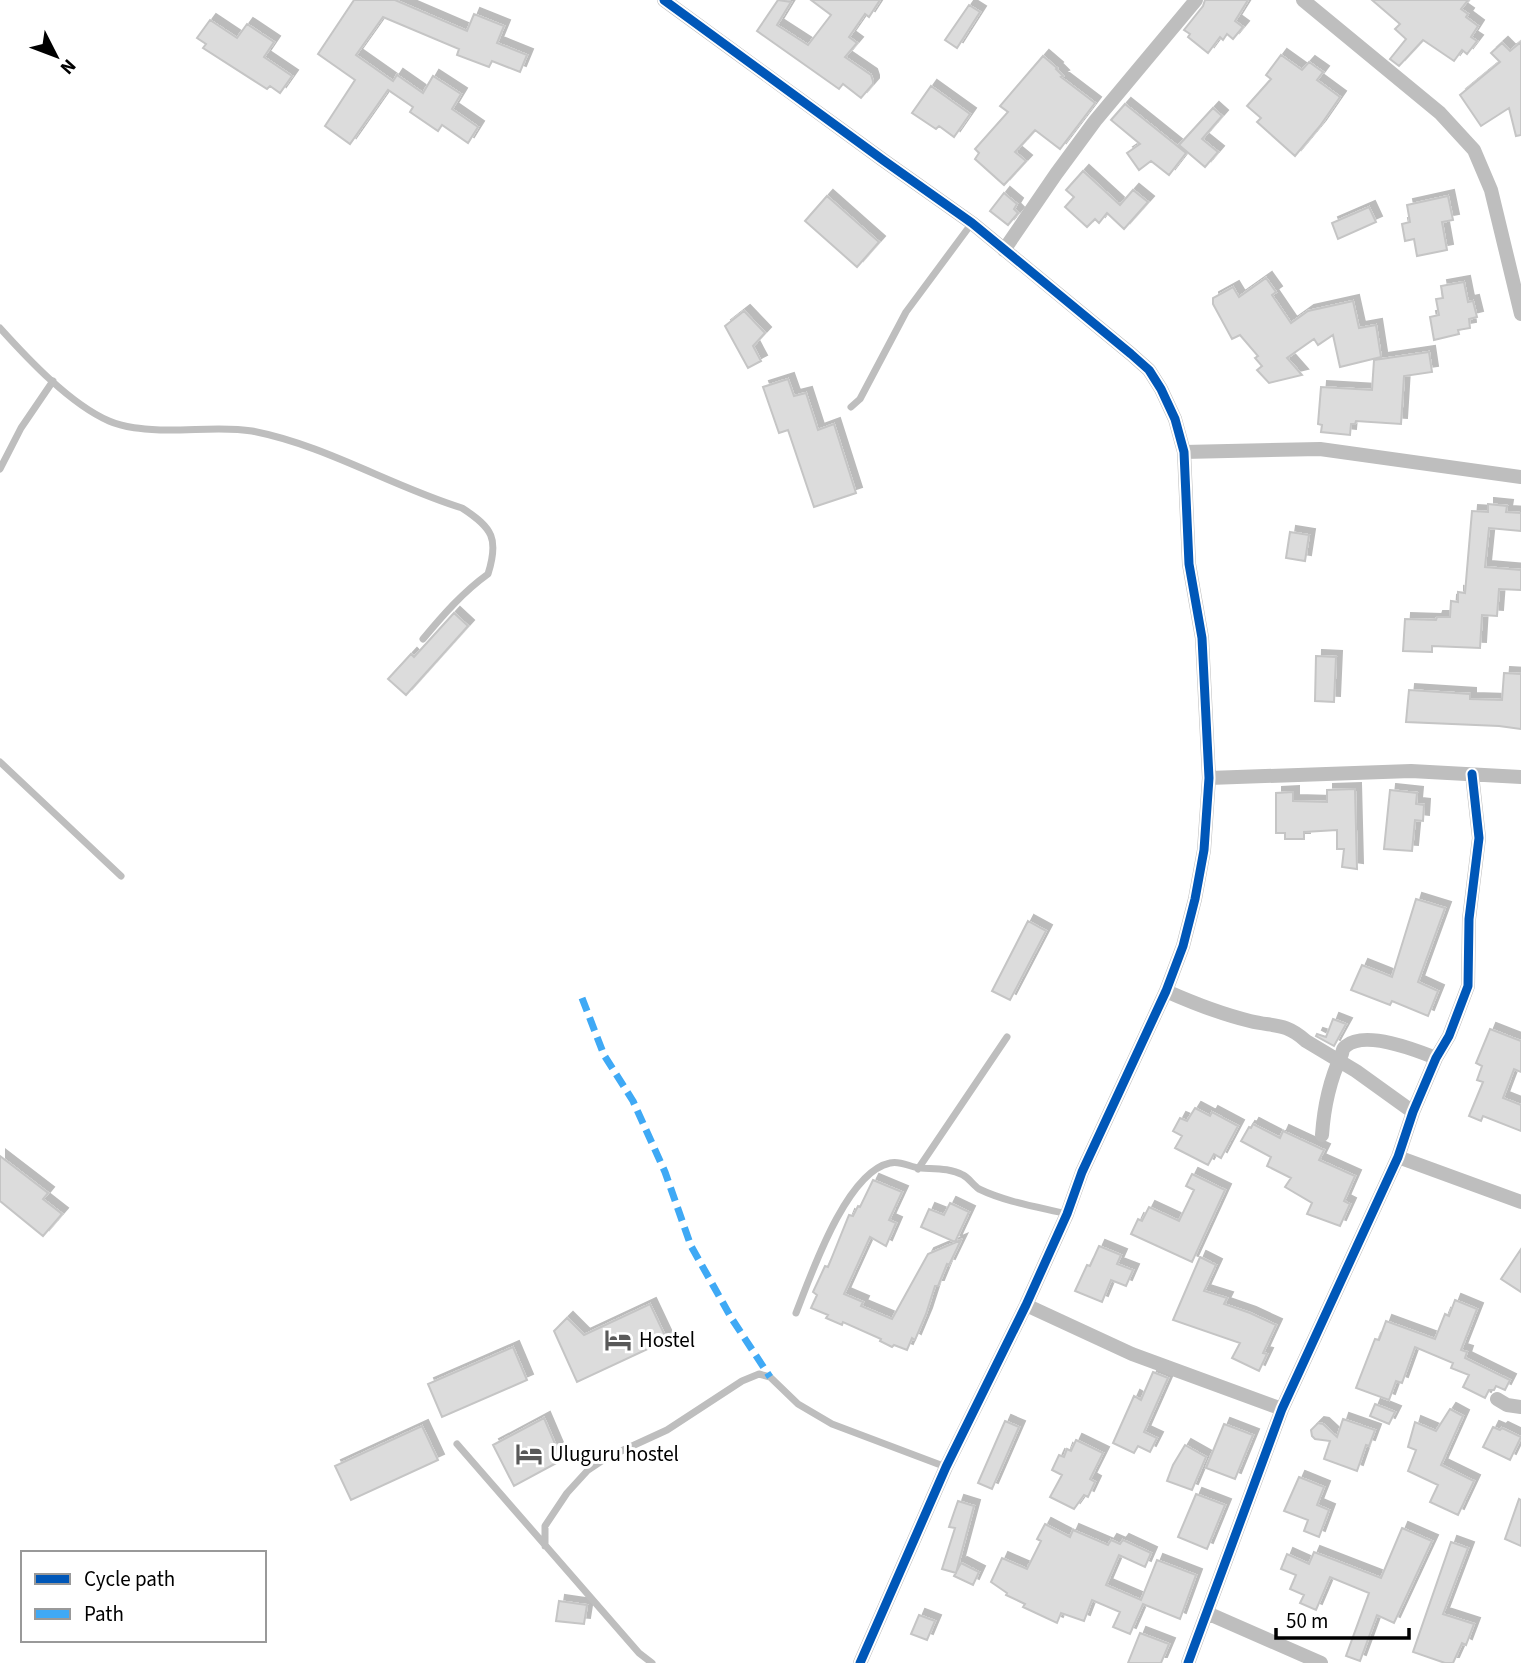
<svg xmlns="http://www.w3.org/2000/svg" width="1521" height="1663" viewBox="0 0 1521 1663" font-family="'Source Sans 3',sans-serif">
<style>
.building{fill:#dcdcdc;stroke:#c5c5c5;stroke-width:2;filter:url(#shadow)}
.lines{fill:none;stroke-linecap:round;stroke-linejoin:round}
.lane{stroke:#bebebe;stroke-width:7}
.street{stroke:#bebebe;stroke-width:14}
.quiet{stroke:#3fa9f5;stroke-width:7;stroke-dasharray:14 7;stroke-linecap:butt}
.cycleway-casing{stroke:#fff;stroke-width:13}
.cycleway{stroke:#0057b8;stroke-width:9}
.labels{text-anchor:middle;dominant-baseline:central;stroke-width:6;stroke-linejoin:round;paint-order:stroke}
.poi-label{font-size:21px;fill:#000;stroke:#fff;text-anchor:start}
</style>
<defs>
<filter id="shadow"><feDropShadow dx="6" dy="-6" stdDeviation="0" flood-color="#0004"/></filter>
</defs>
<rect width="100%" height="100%" fill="#fff"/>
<path class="building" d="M354 0H395L467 31 474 14 504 26 497 43 527 55 520 72 492 61 489 67 457 55 459 49 383 17 356 55 393 81 397 75 423 93 433 76 461 94 452 109 478 127 468 143 442 125 438 131 410 112 413 107 388 90 350 144 325 126 355 80 318 54Z
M778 0 791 2 777 25 808 45 831 15 811 0H880L869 17 865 14 849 37 857 43 845 57 871 75 873 81V84L861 98 843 84 839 89 757 31Z
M1205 0H1248L1235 21 1243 27 1233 39 1227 34 1223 40 1220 37 1208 53 1188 37 1190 34 1184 30 1203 6Z
M1372 0H1468L1461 9 1468 14 1466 17 1478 26 1471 37 1477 41 1467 54 1462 50 1454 61 1423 40 1399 66 1390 59 1406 39 1395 29 1400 24Z
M969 5 980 12 957 48 945 40Z
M210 20 237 38 247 24 274 42 264 57 292 76 280 93 270 86 267 89 203 48 206 44 197 38Z
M1521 42V135L1516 136 1509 108 1481 126 1460 95 1500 62 1491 53 1502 43 1510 51Z
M1281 55 1302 70 1309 62 1323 72 1317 80 1340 97 1320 126 1295 156 1257 122 1261 118 1247 106 1271 79 1266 75Z
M1043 56 1057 68 1056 69 1063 76 1061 77 1095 103 1060 149 1035 130 1015 152 1026 161 1004 185 975 159 979 153 975 149 1008 112 1000 106Z
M931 86 970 114 954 137 939 126 936 129 912 113Z
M1125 104 1186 153 1169 175 1151 161 1139 170 1127 153 1140 144 1111 120Z
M1213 108 1222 116 1202 139 1218 152 1205 167 1179 145Z
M1083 171 1120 205 1133 190 1148 202 1124 229 1107 213 1099 223 1095 219 1087 227 1065 207 1074 197 1066 190Z
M1004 193 1017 204 1014 209 1018 213 1008 225 990 211Z
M827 196 879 242 857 267 805 221Z
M1448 196 1453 220 1442 222 1447 250 1417 256 1414 239 1405 241 1402 224 1410 222 1407 205Z
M1369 207 1376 222 1338 239 1332 223Z
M1266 278 1276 292 1272 295 1291 323 1308 311 1353 301 1359 328 1376 325 1381 357 1340 367 1333 335 1318 345 1314 339 1287 358 1302 375 1269 383 1257 370 1262 366 1255 358 1258 356 1240 335 1232 339 1213 304V298L1233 287 1239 297Z
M1464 282 1468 302 1473 301 1477 317 1469 319 1470 328 1458 330 1459 334 1434 340 1430 317 1439 315 1436 299 1443 298 1441 286Z
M744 311 765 333 753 346 761 361 748 368 725 326Z
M1429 352 1432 372 1404 376 1401 424 1356 421 1355 424H1351L1350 435 1321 432 1322 425 1318 424 1321 387 1372 390 1374 360Z
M788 379 794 396 806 393 818 430 834 424 856 493 814 507 788 430 779 433 763 387Z
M1488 504 1507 506 1506 512 1521 513V531L1489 528 1485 567 1521 570V590L1499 589 1497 616 1482 615 1480 648 1432 646V652L1403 651 1405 619 1436 620 1437 617H1450L1451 601 1458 602V592L1465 593 1472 511 1488 512Z
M1290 532 1309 535 1305 561 1286 558Z
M454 613 468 626 406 695 388 679 411 654 414 657Z
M1316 656 1336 657 1334 702 1315 701Z
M1504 673 1521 674V729L1499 726 1406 722 1409 690 1470 694V699L1502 700Z
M1355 789 1357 869 1342 867 1344 849H1337V830L1304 832V839H1285V833H1276V793L1293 792V801L1327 802V790Z
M1390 790 1417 793 1416 804 1424 805 1423 821 1415 820 1412 851 1384 849Z
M1416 899 1445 908 1418 982 1438 991 1428 1016 1392 1001 1390 1005 1351 990 1362 965 1392 977Z
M1028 921 1046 931 1010 1000 992 991Z
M1333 1019 1346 1024 1334 1046 1316 1036 1317 1034 1326 1037Z
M1490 1029 1521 1041V1072L1514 1069 1503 1098 1521 1105V1131L1483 1116 1481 1121 1469 1116 1483 1082 1477 1080 1482 1066 1476 1063Z
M1195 1108 1210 1116 1212 1112 1238 1126 1221 1158 1214 1154 1208 1165 1175 1148 1182 1136 1173 1131 1180 1118 1187 1121Z
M1253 1124 1280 1138 1283 1131 1324 1150 1319 1160 1355 1176 1344 1201 1350 1204 1340 1226 1307 1214 1312 1203 1285 1187 1291 1178 1267 1166 1271 1157 1241 1141 1249 1127 1251 1128Z
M0 1156 48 1193 43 1199 62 1214 43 1236 0 1201Z
M1192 1174 1225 1190 1192 1262 1131 1234 1138 1219 1142 1221 1149 1207 1179 1221 1194 1190 1186 1186Z
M873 1180 902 1192 889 1220 896 1223 886 1246 870 1237 844 1294 863 1302 861 1306 892 1319 928 1254 961 1240 949 1265 947 1264 938 1286H935L926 1314 915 1340 912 1338 907 1350 894 1345 892 1347 880 1341 881 1339 843 1322 842 1325 826 1318 828 1315 811 1308 817 1295 813 1292 825 1266 828 1267 849 1215 853 1216 858 1206 860 1207Z
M950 1203 969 1212 955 1242 921 1227 929 1209 944 1215Z
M1099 1246 1121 1255 1117 1264 1133 1270 1126 1286 1111 1280 1102 1302 1075 1291 1087 1265 1090 1266Z
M1521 1249V1292L1501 1279Z
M1200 1257 1216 1265 1204 1291 1227 1298 1224 1304 1250 1313 1276 1325 1263 1353 1267 1354 1259 1371 1232 1358 1240 1343 1173 1320Z
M1455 1300 1477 1309 1461 1350 1467 1352 1465 1358 1510 1380 1505 1390 1496 1386 1494 1390H1489L1485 1398 1463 1387 1469 1375 1451 1368 1453 1363 1415 1347 1402 1383 1396 1381 1389 1400 1356 1388 1375 1339 1379 1340 1386 1321 1435 1339 1445 1314 1449 1316Z
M650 1304 667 1340 577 1382 554 1331 567 1318 584 1335Z
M513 1347 527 1380 442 1417 428 1384Z
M1153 1372 1168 1378 1144 1432 1157 1438 1150 1452 1138 1446 1134 1453 1113 1443 1134 1396 1141 1400Z
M1375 1404 1395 1412 1389 1424 1370 1416Z
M1450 1409 1463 1416 1441 1465 1474 1481 1458 1515 1430 1502 1438 1485 1408 1471 1416 1450 1408 1447 1415 1422 1436 1431Z
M544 1418 562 1460 514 1486 493 1445Z
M1343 1419 1375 1430 1369 1446 1366 1445 1357 1471 1324 1459 1330 1441 1315 1439 1312 1436 1311 1430 1318 1423 1323 1424 1337 1437Z
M1005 1421 1019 1427 992 1489 978 1483Z
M1224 1424 1253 1435 1235 1479 1206 1468Z
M422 1426 438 1460 351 1500 335 1466Z
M1493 1427 1500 1430 1502 1428 1521 1437 1510 1460 1483 1447Z
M1076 1440 1103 1453 1090 1479 1095 1482 1088 1497 1084 1495 1074 1509 1050 1497 1062 1475 1052 1470 1059 1455 1064 1457 1067 1449 1071 1451Z
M1185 1445 1206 1457 1192 1490 1167 1481 1173 1465Z
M1299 1477 1324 1487 1317 1505 1329 1510 1319 1537 1304 1531 1308 1520 1284 1511Z
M1196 1494 1225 1505 1207 1549 1178 1537Z
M1519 1499 1521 1500V1546L1505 1539Z
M958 1501 974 1506 956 1573 942 1569 955 1528 949 1527Z
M1045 1524 1070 1537 1073 1530 1108 1545 1111 1540 1120 1544 1123 1540 1151 1553 1145 1567 1119 1555 1106 1585 1141 1600 1157 1560 1196 1575 1180 1619 1143 1604 1130 1634 1113 1627 1120 1612 1092 1600 1084 1621 1061 1613 1057 1623 1023 1607 1025 1604 1006 1595 1007 1593 991 1582 1002 1558 1027 1569 1041 1541 1037 1539Z
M1402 1528 1432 1541 1394 1623 1377 1615 1360 1661 1346 1656 1369 1593 1330 1577 1316 1610 1300 1603 1304 1595 1290 1589 1296 1575 1281 1569 1287 1554 1309 1564 1314 1552 1381 1578Z
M1451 1542 1468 1548 1443 1614 1474 1624 1466 1645 1462 1643 1453 1663H1445L1413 1652Z
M961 1563 979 1572 973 1585 954 1576Z
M559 1601 587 1605 584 1624 556 1621Z
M919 1615 935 1621 927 1640 911 1634Z
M1140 1633 1169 1644 1161 1663H1128Z"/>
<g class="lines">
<path class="lane" d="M0 328C28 359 70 404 109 421 125 428 144 429 161 430 191 431 223 426 252 431 325 445 391 486 462 508 493 528 499 539 488 574 463 592 443 615 423 639
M851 407 860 399 906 312 972 223
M0 469 21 428 53 381
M0 762 121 876
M918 1169 1007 1037
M796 1313C811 1275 846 1172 890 1163 901 1160 911 1168 921 1168 935 1169 950 1168 963 1175 969 1178 973 1185 979 1189 1006 1202 1038 1207 1067 1214
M457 1444 639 1653 652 1663
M545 1546V1526L567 1493 588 1470 606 1458 667 1430 742 1381 759 1374 770 1377 798 1404 832 1424 946 1467"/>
<path class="street" d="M664 0 883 160 972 223 1131 354 1149 370 1161 389 1175 419 1184 452 1189 564 1202 638 1209 778 1204 850 1195 899 1183 946 1166 991 1082 1172 1067 1214 1026 1305 946 1467 860 1663
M1303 0 1440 113 1474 150 1491 190 1521 314
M1004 250 1056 174 1095 121 1196 0
M1184 452 1320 449 1521 477
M1209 778 1411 771 1521 777
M1166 991C1193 1003 1221 1014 1250 1021 1274 1027 1285 1022 1306 1041L1356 1071 1413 1112
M1322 1135C1324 1106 1329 1082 1341 1056 1344 1050 1341 1050 1346 1046 1365 1030 1416 1050 1436 1058
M1398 1157 1521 1202
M1026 1305 1132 1354 1282 1409
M1497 1399 1507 1405 1521 1407
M1207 1613 1321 1663
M1188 1663 1282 1409 1398 1157 1413 1112 1436 1058 1449 1036 1468 986 1469 919 1479 838 1472 774"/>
<path class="quiet" d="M582 998 604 1055 633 1101 665 1172 691 1246 732 1319 770 1377"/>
<g class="cycleway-casing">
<path id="cycleway" d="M664 0 883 160 972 223 1131 354 1149 370 1161 389 1175 419 1184 452 1189 564 1202 638 1209 778 1204 850 1195 899 1183 946 1166 991 1082 1172 1067 1214 1026 1305 946 1467 860 1663
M1188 1663 1282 1409 1398 1157 1413 1112 1436 1058 1449 1036 1468 986 1469 919 1479 838 1472 774"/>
</g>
<use href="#cycleway" class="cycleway"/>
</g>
<defs>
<g id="hotel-bare" transform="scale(2.1)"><path d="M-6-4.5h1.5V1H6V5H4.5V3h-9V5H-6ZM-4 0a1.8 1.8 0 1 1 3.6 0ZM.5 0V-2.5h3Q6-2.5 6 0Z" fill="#595959" stroke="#fff" stroke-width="2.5" paint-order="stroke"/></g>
</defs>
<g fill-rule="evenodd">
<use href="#hotel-bare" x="618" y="1340"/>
<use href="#hotel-bare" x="529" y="1454"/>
</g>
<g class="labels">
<g class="poi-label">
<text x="639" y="1340">Hostel</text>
<text x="550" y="1454">Uluguru hostel</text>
</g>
</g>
<rect x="21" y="1551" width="245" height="91" fill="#ffffff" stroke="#999999" stroke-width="2"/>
<rect x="35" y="1574" width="35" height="10" fill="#0057b8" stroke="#999999" stroke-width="2"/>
<text x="84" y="1586" font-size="21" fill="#000000">Cycle path</text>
<rect x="35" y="1609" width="35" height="10" fill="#3fa9f5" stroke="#999999" stroke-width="2"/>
<text x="84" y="1621" font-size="21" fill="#000000">Path</text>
<g transform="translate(56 56) rotate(132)" stroke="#ffffff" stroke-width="5" paint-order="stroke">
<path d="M0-5L12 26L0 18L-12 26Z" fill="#000000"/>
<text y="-10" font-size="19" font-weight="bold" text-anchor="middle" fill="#000000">N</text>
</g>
<path d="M1276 1628v10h133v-10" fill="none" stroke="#000000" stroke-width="3.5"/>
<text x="1286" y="1628" font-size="21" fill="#000000" stroke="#ffffff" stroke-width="5" paint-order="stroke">50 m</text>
</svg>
